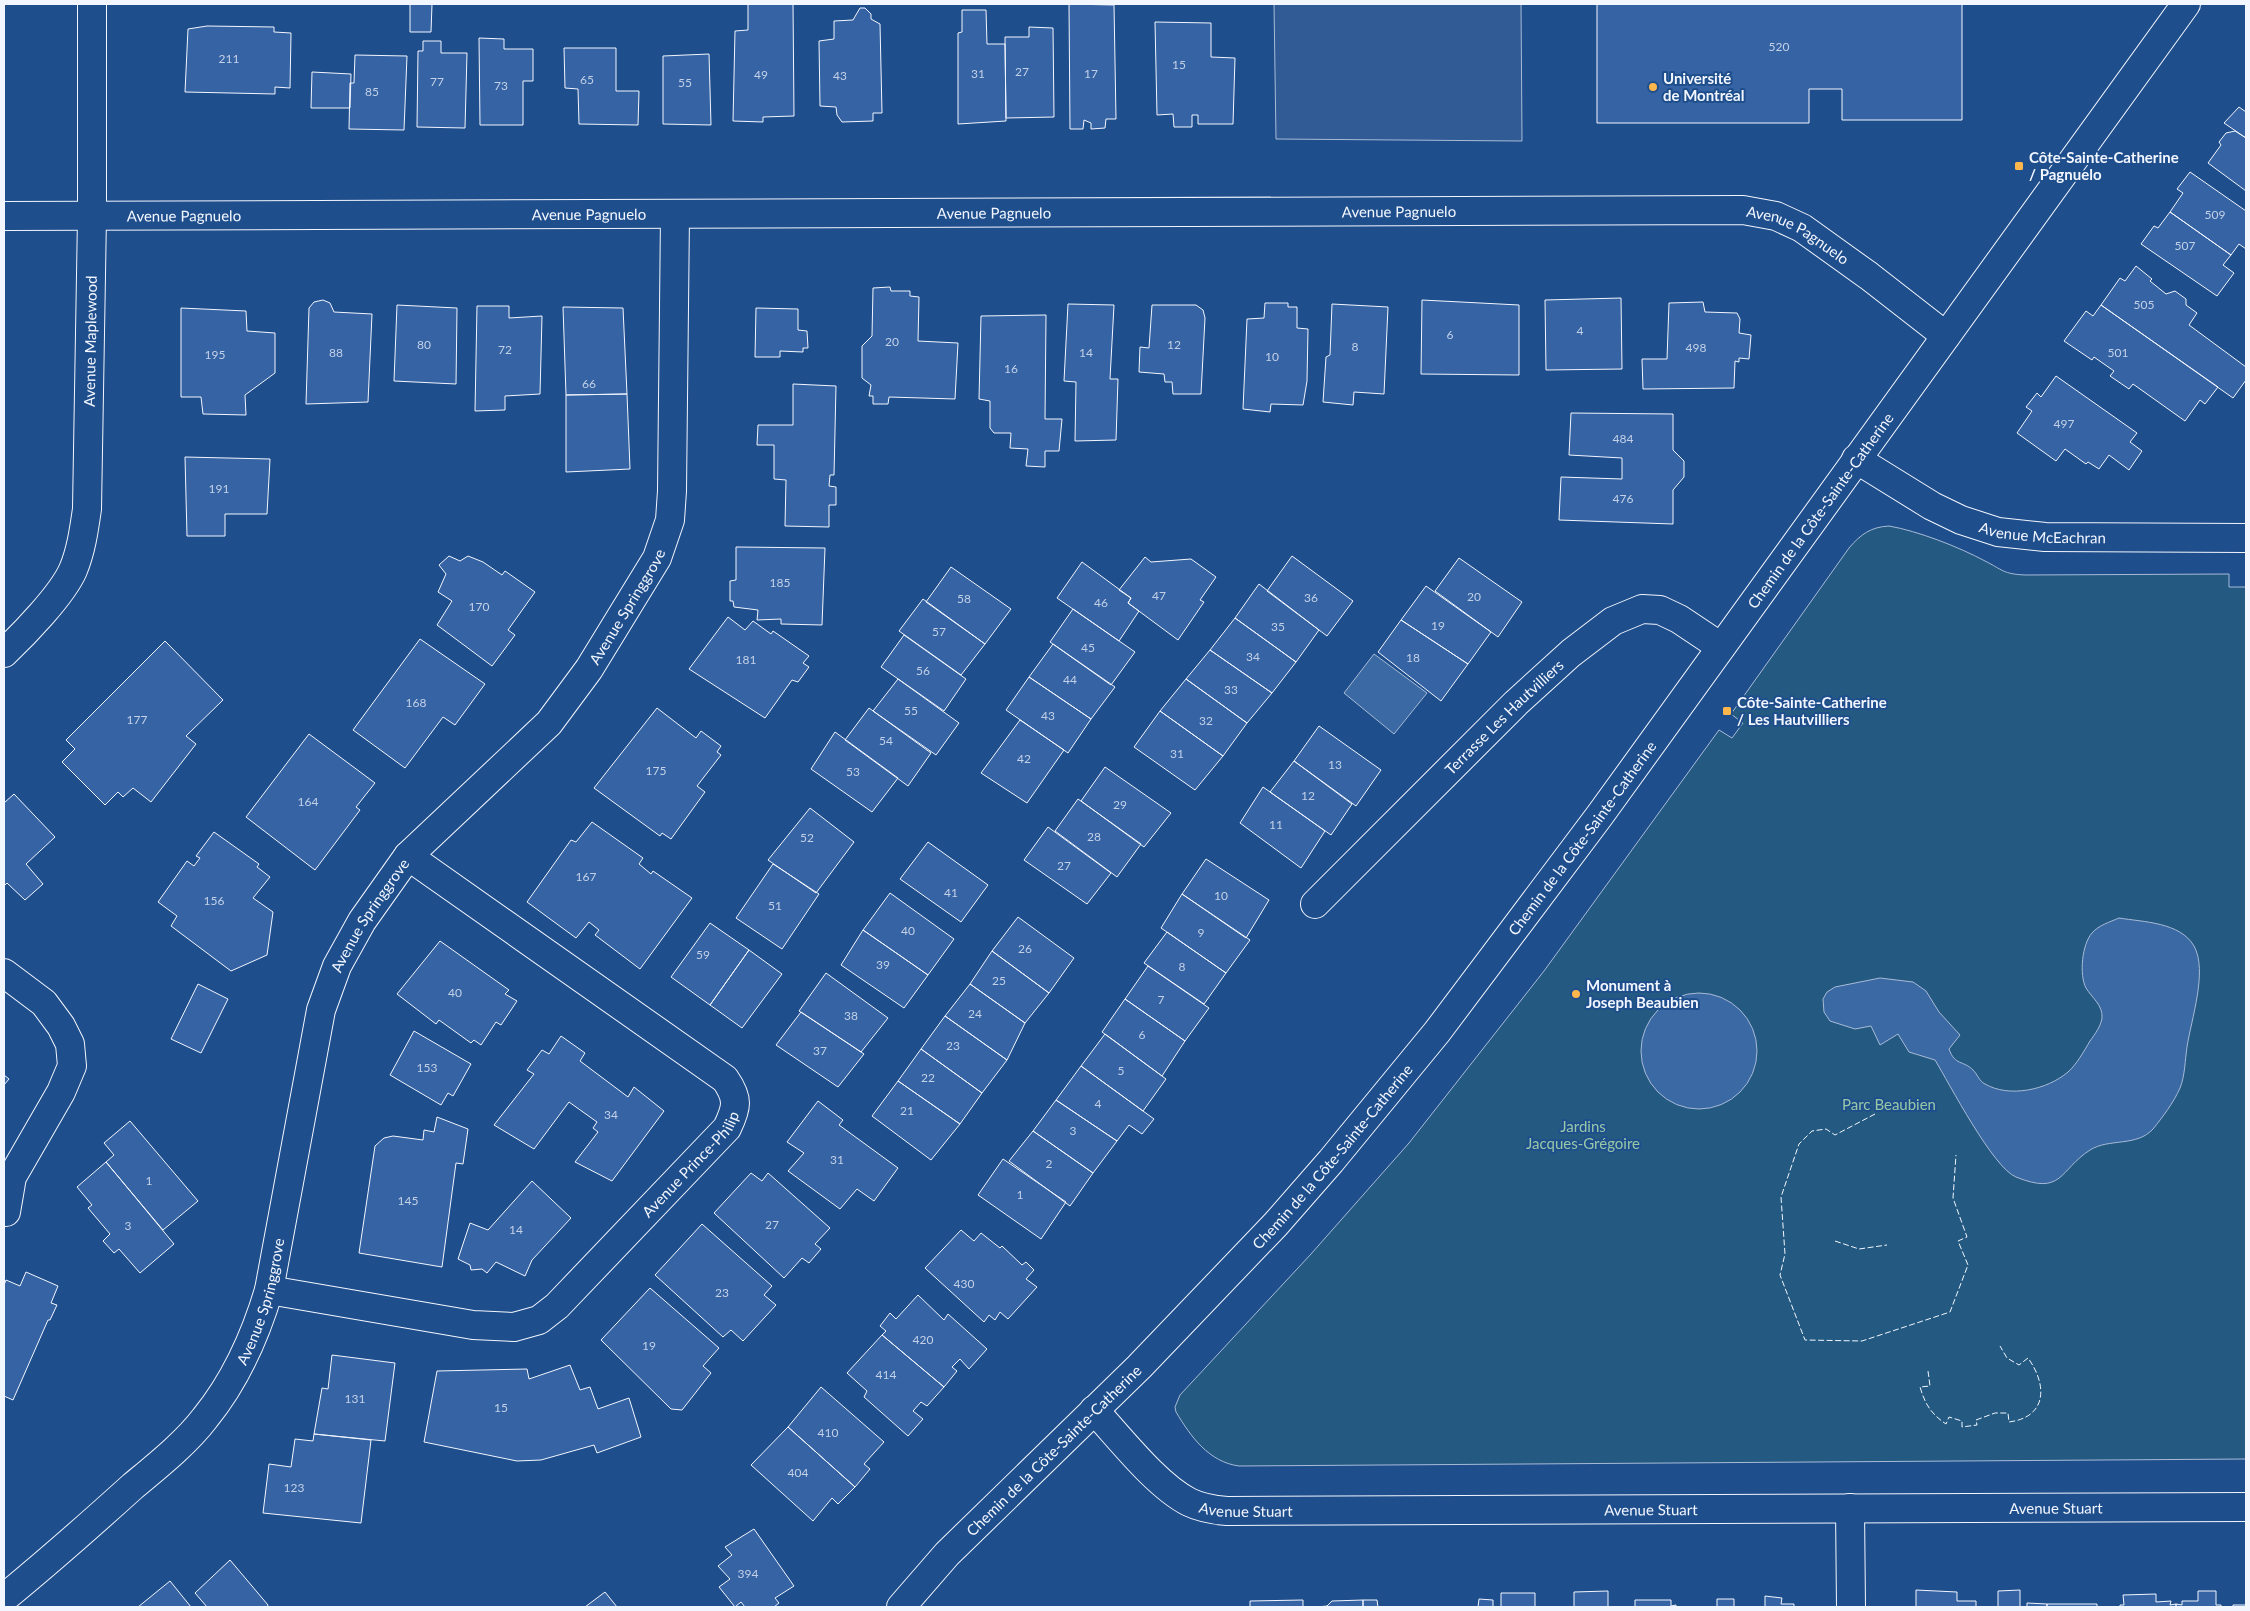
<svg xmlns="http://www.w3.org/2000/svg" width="2250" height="1611" viewBox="0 0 2250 1611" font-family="Lato,sans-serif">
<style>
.green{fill:#245a82;stroke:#a8bbd7}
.parking{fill:#305b95;stroke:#a8bbd7}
.water{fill:#3b69a3;stroke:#a8bbd7}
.building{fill:#3563a3;stroke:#f2f6ff}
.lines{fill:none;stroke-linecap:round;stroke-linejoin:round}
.minor-casing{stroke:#f2f6ff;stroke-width:30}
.major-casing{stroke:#f2f6ff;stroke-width:30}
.minor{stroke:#1f4e8c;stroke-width:28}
.major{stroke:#1f4e8c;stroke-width:28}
.fence{stroke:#f2f6ff;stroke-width:1;stroke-dasharray:6 2.5;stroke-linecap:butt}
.poi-dot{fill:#ffb74d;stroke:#1f4e8c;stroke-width:2}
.labels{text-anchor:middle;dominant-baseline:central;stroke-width:4;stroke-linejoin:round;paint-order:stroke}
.number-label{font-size:12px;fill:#c3d1e8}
.poi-label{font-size:15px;font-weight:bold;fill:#f2f6ff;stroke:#1f4e8c;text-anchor:start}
.street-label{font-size:15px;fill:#f2f6ff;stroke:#1f4e8c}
.park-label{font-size:15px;fill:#97c8a6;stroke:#1f4e8c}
</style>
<rect width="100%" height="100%" fill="#1f4e8c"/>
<path class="green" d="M1889 526C1918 531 1959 547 1985 561 2003 570 2003 574 2025 575L2229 574V587H2246V1459L1239 1466C1209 1462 1191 1437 1176 1412L1175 1407 1180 1395 1311 1254 1409 1143 1544 971 1719 730 1732 738 1743 723 1731 714 1849 548C1861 534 1871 527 1889 526Z"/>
<path class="parking" d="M1274 4H1521L1522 141 1276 139Z"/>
<path class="water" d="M1374 654 1427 693 1394 734 1344 693Z
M2119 918C2143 922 2180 922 2194 946 2208 971 2191 1020 2187 1047 2185 1060 2185 1076 2180 1088 2174 1102 2162 1118 2153 1129 2137 1147 2109 1138 2090 1150 2059 1170 2063 1196 2016 1177 1993 1168 1949 1083 1935 1060L1909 1052 1898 1034 1880 1045 1871 1026 1855 1029 1830 1021 1824 1012 1823 999 1827 992 1835 987 1880 978 1913 982 1926 991 1939 1012 1960 1035 1949 1049C1955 1066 1963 1060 1973 1070 1978 1075 1979 1081 1985 1084 2009 1098 2047 1090 2068 1072 2077 1064 2084 1051 2090 1041 2095 1034 2101 1026 2102 1018 2103 1005 2092 998 2086 988 2079 975 2082 944 2092 933 2099 925 2110 922 2119 918Z
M1641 1051a58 58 0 1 1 116 0a58 58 0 1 1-116 0Z"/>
<path class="building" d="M410 4H432L431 32H410Z
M748 4H793L794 116 763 117V122L733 121 735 31 748 30Z
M1069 4 1114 5 1116 119H1106L1105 128 1091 129V123L1084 120 1083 129H1070Z
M1597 4H1962V120H1842V89H1809V123H1597Z
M860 8H865L871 14V19L880 24 882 113H873V121L842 122 837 115 836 107 820 106 819 41 834 39V21L853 20Z
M962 10H986L987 44H1005L1006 121 958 124V33L962 32Z
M1155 22 1211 23V57L1235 58 1233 124H1198V115H1192V127H1174L1173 114 1157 115Z
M207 26 274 27V32L291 33 290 88 275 87V94L185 92 188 29Z
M1029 27 1053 28 1054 117 1006 118 1005 37H1029Z
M479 38 504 39V49H533V81H523V125H480Z
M423 41H441V53H467L465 128 417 127 418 51H423Z
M564 48H616V91H639L638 125 579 124 578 89 565 88Z
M709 54 711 125 663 124V56Z
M355 55 407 56 404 130 349 129 350 83H354Z
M312 72 351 74 350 108H311Z
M2239 107 2246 112V138L2224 123Z
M2235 131 2246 138V191L2208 163 2221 145 2219 142 2226 133Z
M2190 172 2246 211V249L2239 244 2231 255 2170 212 2183 193 2177 189Z
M2170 212 2231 255 2223 265 2234 273 2217 296 2141 244 2154 226 2158 228Z
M2136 266 2152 279 2150 281 2166 294 2175 291 2186 299V305L2197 313 2189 325 2246 367V380L2233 398 2101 305 2120 278 2125 281Z
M890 287 891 291H910V296L919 297 918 341 958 343 955 399 889 397 888 404H873V396H869L871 385 862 378V346L872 336 873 288Z
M1621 298 1622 369 1546 370 1545 300Z
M323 300 330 303 334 312 372 314 368 402 306 404 309 308 314 302Z
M1422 300 1519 305V375L1421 374Z
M1703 302 1705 312 1737 313 1740 319 1739 333 1751 335 1749 359 1739 358V362L1735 361 1734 388 1643 389 1642 359H1667L1669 303Z
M1265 303H1288V307H1297V328L1308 329 1307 381 1303 405 1271 404 1270 412 1243 409 1247 319 1264 318Z
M1068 304 1114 305 1110 379H1118L1116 440 1075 441 1076 382 1064 381Z
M1332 304 1388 307 1384 394 1354 392 1353 405 1323 402 1326 357 1330 355Z
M397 305 457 308 456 384 394 381Z
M1152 305H1196L1203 310 1205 318 1201 394H1173L1172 382H1165L1164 374 1139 372 1140 347 1149 348Z
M2101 305 2218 387 2205 404 2200 400 2185 421 2133 384 2129 389 2110 376 2114 371 2094 357 2092 360 2064 341 2086 311 2093 316Z
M477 306H509V318L542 316 540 394 505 396V410L475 411Z
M563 307 623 308 627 394 566 395Z
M181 308 246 311 247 331 275 333V373L245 395 246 415 203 414 201 397H181Z
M756 308 798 309V330L807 331 808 348H803V352L780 351V357H755Z
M1046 315 1045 419H1062L1059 451H1045V467L1026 466 1028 449 1010 448 1011 433H994L990 428V401L979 399 981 316Z
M2056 376 2137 433 2130 442 2142 451 2129 470 2109 455 2099 469 2088 462 2086 464 2065 449 2056 461 2017 433 2032 411 2026 407 2037 393 2041 397Z
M793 384 836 386 834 475H830L829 486 836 487V505H829V527L785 526 786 480 774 479V445H757L758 425H793Z
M627 394 630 469 566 472V395Z
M1571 413 1673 414V450L1684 461V477L1673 490V524L1559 520 1561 477 1622 479V458L1569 455Z
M185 457 270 459 267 514H225V536H187Z
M736 547 825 548 822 625 781 624V619L757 620 758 610 734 607 733 601H730V581L736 580Z
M449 556 460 561 468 556 483 562 502 575 505 571 535 592 508 630 515 635 492 666 437 625 452 601 438 592 446 574 439 565Z
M1292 556 1353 601 1327 636 1267 591Z
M1145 557 1151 562 1191 559 1216 577 1200 600 1204 602 1178 640 1128 603 1131 598 1119 590Z
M1459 558 1522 602 1498 637 1435 591Z
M1082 562 1131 598 1128 603 1139 611 1119 641 1057 598Z
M951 567 1011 609 985 644 926 602Z
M1259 584 1319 630 1296 662 1235 618Z
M1426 586 1491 632 1468 664 1401 620Z
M923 599 985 644 961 675 899 631Z
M1073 609 1135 652 1111 685 1050 642Z
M728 617 745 630 753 621 771 634 773 631 809 656 803 663 809 667 798 682 792 680 765 718 689 669Z
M1235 618 1296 662 1272 693 1210 650Z
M1401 620 1468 664 1441 701 1378 652Z
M904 635 966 679 944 711 881 667Z
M420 639 485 684 455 725 443 717 405 768 353 730Z
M165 641 223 700 186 736 196 744 151 802 133 788 123 797 118 792 105 805 62 762 75 749 66 740Z
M1053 644 1115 687 1091 719 1029 677Z
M1210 650 1272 693 1247 723 1186 679Z
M1029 677 1091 719 1068 753 1006 710Z
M898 679 959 723 936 755 873 711Z
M1186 679 1247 723 1223 756 1160 711Z
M657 708 696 738 701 731 721 746 717 752 721 755 697 786 705 792 671 839 662 833 660 836 594 788Z
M869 708 931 753 908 786 845 740Z
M1160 711 1223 756 1195 790 1134 747Z
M1020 720 1064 750 1027 803 981 773Z
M1319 726 1381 770 1356 806 1294 761Z
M835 732 898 778 872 812 811 769Z
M309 734 375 783 356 807 360 810 315 870 246 817Z
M1294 761 1352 804 1331 835 1270 792Z
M1105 767 1171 813 1144 847 1081 801Z
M1263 787 1325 831 1301 868 1240 823Z
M14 794 55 837 26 864 43 884 25 900 7 883 4 886V803Z
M1078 799 1141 844 1117 877 1055 831Z
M810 808 854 842 816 893 768 860Z
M592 822 643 858 639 864 651 874 653 871 692 898 640 969 595 935 599 930 589 922 576 938 527 902 571 840 576 842Z
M1048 827 1111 873 1087 904 1024 860Z
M214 832 259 864 257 867 270 877 253 898 273 912 267 955 231 971 171 926 177 916 158 902 187 861 194 866 200 858 196 856Z
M928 842 988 885 961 922 900 879Z
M1206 859 1269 900 1246 938 1182 894Z
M773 864 819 894 782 949 736 918Z
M890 893 954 939 928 975 863 930Z
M1182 894 1250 940 1226 973 1161 928Z
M1018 917 1074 958 1049 993 992 951Z
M710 923 749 950 710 1005 671 977Z
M863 930 928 975 904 1008 841 965Z
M1167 932 1226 973 1204 1004 1144 963Z
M440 941 509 990 505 994 517 1001 501 1025 496 1022 481 1045 474 1040 471 1043 439 1020 436 1024 397 994Z
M749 950 782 974 742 1028 710 1005Z
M992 951 1049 993 1025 1023 970 984Z
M1148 966 1209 1008 1185 1041 1125 999Z
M826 973 888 1018 861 1052 799 1011Z
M198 984 228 999 201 1053 171 1039Z
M970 984 1025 1023 1007 1060 945 1016Z
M1125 999 1185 1041 1162 1076 1102 1032Z
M801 1012 864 1054 838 1087 776 1045Z
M945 1016 1007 1060 982 1093 921 1049Z
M414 1031 471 1064 453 1096 448 1093 441 1105 390 1075Z
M1105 1034 1166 1079 1143 1111 1081 1066Z
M561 1036 585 1053 580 1061 628 1097 634 1087 664 1111 612 1181 575 1162 598 1132 593 1128 597 1122 569 1102 534 1149 494 1125 534 1074 527 1070 542 1050 549 1054Z
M921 1049 982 1093 960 1124 898 1081Z
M1081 1066 1154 1119 1142 1134 1129 1125 1117 1141 1056 1100Z
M4 1075 9 1079 4 1085Z
M898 1081 960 1124 931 1160 872 1116Z
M1056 1100 1117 1141 1093 1173 1033 1131Z
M818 1101 843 1120 839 1125 898 1168 874 1201 857 1189 840 1209 788 1171 804 1153 787 1142Z
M437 1117 468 1129 463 1164 456 1163 442 1267 359 1253 375 1146 384 1138 393 1136 423 1140 424 1130 434 1132Z
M130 1121 198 1201 163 1230 106 1162 114 1155 104 1143Z
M1033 1131 1093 1173 1070 1206 1009 1161Z
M1003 1159 1066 1202 1041 1239 978 1195Z
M106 1162 174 1244 140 1273 119 1249 114 1253 103 1241 110 1234 88 1208 92 1205 77 1187Z
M751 1173 762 1181 768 1173 830 1228 815 1244 821 1249 809 1263 802 1258 784 1278 714 1213Z
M532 1181 571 1218 532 1260 525 1276 496 1262 487 1273 482 1269 471 1270 470 1265 458 1259 470 1223 488 1230Z
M702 1224 772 1286 764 1295 776 1305 743 1341 731 1330 723 1337 655 1275Z
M961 1230 974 1241 981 1233 1000 1248 1002 1246 1022 1265 1026 1262 1034 1270 1026 1279 1037 1287 1008 1319 1000 1312 995 1320 989 1315 984 1322 925 1268Z
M26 1272 58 1286 51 1303 57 1305 50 1320H48L13 1400 4 1396V1285L6 1280 20 1286Z
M650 1288 719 1348 703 1366 711 1373 682 1410 671 1409 601 1340Z
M918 1295 944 1320 948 1314 987 1349 969 1369 960 1359 952 1367 957 1371 944 1387 882 1335 886 1331 880 1326 890 1313 896 1319Z
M882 1335 944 1387 927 1406 921 1402 913 1411 923 1419 908 1436 864 1397 867 1391 847 1373Z
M332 1355 395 1363 385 1441 314 1434 322 1388 328 1389Z
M570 1365 580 1390 590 1387 598 1409 629 1398 641 1437 597 1453 594 1445 541 1460 517 1461 424 1442 437 1371 527 1369 529 1379Z
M821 1387 884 1442 864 1464 870 1469 855 1487 788 1427Z
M788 1427 855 1487 838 1504 832 1498 813 1521 751 1465Z
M314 1434 371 1440 361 1523 263 1513 269 1464 291 1467 295 1439 313 1441Z
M754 1529 794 1586 775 1598 779 1603 774 1607H745L741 1602 735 1607 719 1587 730 1579 718 1566 732 1555 725 1547Z
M230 1560 268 1605 267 1607H207L195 1593Z
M170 1581 191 1607H138Z
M1916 1590 1957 1592V1601H1976V1607H1916Z
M2020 1590V1607H2027V1603L2047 1604V1607H1993H1998V1591Z
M1608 1591V1607H1574V1592Z
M2198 1591H2216V1605H2221V1607H2176V1604L2182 1605V1601H2198Z
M605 1592 617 1607H585Z
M1501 1593H1535V1607H1501Z
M2156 1594V1602L2171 1601 2170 1605 2176 1604V1607H2120V1605H2124L2123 1595Z
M1765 1596 1782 1598 1781 1604H1794V1607H1765Z
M1479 1599 1493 1600V1607H1478Z
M1717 1599H1734V1607H1740H1690H1717Z
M1303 1600V1607H1250V1601Z
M1363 1600V1607H1317L1327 1606 1332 1601Z
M1363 1600H1377L1378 1607H1363Z
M1635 1600H1671V1606L1676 1605V1607H1616H1635Z
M2047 1604H2097V1607H2047Z
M2233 1605H2246V1607H2233Z"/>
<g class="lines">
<g class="minor-casing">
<g id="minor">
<path id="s1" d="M4 216 1743 210 1776 216 1802 228 1869 276 1946 336"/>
<path id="s2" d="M1856 459 1932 506 1961 520 1998 532 2045 537 2246 538"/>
<path id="s3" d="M4 653C24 634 62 595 73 570 81 551 84 530 87 509L92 216V4"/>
<path id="s4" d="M1315 904 1516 703 1571 653 1613 621 1642 609 1660 610 1679 619 1721 647"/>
<path d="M4 973 44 1003 61 1026 70 1044 72 1066 61 1092 12 1177 6 1212"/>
<path id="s5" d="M269 1290 473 1325 514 1327 539 1320 557 1306 727 1128C737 1107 739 1099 725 1079L408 856"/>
<path id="s6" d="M1094 1410C1120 1438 1156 1485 1189 1502 1201 1508 1214 1510 1227 1511L2246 1507"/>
<path d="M1850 1508 1851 1607"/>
<path id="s7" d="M4 1598C48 1562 91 1524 133 1486 157 1466 186 1443 205 1418 236 1380 255 1337 269 1290L321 1010 337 966 362 921 408 856 549 723 589 669 657 558 670 520 672 491 675 215"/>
</g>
</g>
<g class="major-casing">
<g id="major">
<path id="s8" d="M901 1607 947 1554 1139 1367 1275 1225 1331 1161 1437 1032 1600 815 2186 4"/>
</g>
</g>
<use href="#minor" class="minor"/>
<use href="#major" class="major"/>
<path class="fence" d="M1875 1114 1835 1135 1826 1129 1812 1131 1799 1144 1781 1197 1785 1254 1780 1275 1805 1340 1862 1341 1950 1312 1968 1265 1958 1241 1967 1237 1953 1198 1956 1155
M1835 1241 1859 1249 1887 1245
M1928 1371 1930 1386 1920 1387C1925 1404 1931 1414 1946 1424L1949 1417 1962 1421V1427L1977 1425 1976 1420 1995 1413H2008L2009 1422C2048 1417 2047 1384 2028 1358L2019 1365 2007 1358 2000 1346"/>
</g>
<g class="poi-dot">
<circle cx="1653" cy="87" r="5"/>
<rect x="2014" y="161" width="10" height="10" rx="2.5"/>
<rect x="1722" y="706" width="10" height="10" rx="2.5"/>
<circle cx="1576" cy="994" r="5"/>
</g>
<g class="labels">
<g class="number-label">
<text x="1779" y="46">520</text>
<text x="229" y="58">211</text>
<text x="1179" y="64">15</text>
<text x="1022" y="71">27</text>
<text x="978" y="73">31</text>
<text x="1091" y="73">17</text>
<text x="761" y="74">49</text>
<text x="840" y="75">43</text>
<text x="587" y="79">65</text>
<text x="437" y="81">77</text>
<text x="685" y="82">55</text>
<text x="501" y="85">73</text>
<text x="372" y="91">85</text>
<text x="2215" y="214">509</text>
<text x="2185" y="245">507</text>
<text x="2144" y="304">505</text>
<text x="1580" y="330">4</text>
<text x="1450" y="334">6</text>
<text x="892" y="341">20</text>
<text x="424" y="344">80</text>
<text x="1174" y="344">12</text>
<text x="1355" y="346">8</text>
<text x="1696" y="347">498</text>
<text x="505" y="349">72</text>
<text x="336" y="352">88</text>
<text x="1086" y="352">14</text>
<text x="2118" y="352">501</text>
<text x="215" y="354">195</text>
<text x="1272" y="356">10</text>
<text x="1011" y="368">16</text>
<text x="589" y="383">66</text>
<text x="2064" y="423">497</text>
<text x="1623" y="438">484</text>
<text x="219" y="488">191</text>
<text x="1623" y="498">476</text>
<text x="780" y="582">185</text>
<text x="1159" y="595">47</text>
<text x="1474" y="596">20</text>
<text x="1311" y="597">36</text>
<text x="964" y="598">58</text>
<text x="1101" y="602">46</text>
<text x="479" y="606">170</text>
<text x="1438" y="625">19</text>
<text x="1278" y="626">35</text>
<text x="939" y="631">57</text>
<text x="1088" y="647">45</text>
<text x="1253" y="656">34</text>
<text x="1413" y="657">18</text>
<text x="746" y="659">181</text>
<text x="923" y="670">56</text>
<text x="1070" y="679">44</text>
<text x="1231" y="689">33</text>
<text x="416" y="702">168</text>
<text x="911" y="710">55</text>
<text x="1048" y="715">43</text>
<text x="137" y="719">177</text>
<text x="1206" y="720">32</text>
<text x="886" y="740">54</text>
<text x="1177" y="753">31</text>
<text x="1024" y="758">42</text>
<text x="1335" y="764">13</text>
<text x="656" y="770">175</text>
<text x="853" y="771">53</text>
<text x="1308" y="795">12</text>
<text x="308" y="801">164</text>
<text x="1120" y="804">29</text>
<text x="1276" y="824">11</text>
<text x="1094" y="836">28</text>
<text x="807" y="837">52</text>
<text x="1064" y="865">27</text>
<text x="586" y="876">167</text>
<text x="951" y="892">41</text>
<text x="1221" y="895">10</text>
<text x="214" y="900">156</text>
<text x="775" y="905">51</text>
<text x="908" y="930">40</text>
<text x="1201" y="932">9</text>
<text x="1025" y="948">26</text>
<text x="703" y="954">59</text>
<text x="883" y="964">39</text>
<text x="1182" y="966">8</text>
<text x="999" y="980">25</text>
<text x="455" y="992">40</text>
<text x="1161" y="999">7</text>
<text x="975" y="1013">24</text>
<text x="851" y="1015">38</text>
<text x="1142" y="1034">6</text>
<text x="953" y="1045">23</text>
<text x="820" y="1050">37</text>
<text x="427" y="1067">153</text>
<text x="1121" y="1070">5</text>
<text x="928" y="1077">22</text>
<text x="1098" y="1103">4</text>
<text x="907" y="1110">21</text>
<text x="611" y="1114">34</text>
<text x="1073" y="1130">3</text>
<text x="837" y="1159">31</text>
<text x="1049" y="1163">2</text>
<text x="149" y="1180">1</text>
<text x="1020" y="1194">1</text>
<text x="408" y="1200">145</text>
<text x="772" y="1224">27</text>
<text x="128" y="1225">3</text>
<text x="516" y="1229">14</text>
<text x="964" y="1283">430</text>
<text x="722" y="1292">23</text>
<text x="923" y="1339">420</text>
<text x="649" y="1345">19</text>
<text x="886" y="1374">414</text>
<text x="355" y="1398">131</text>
<text x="501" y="1407">15</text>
<text x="828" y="1432">410</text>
<text x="798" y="1472">404</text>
<text x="294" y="1487">123</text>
<text x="748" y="1573">394</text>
</g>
<g class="poi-label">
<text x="1663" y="78">Université<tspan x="1663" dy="17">de Montréal</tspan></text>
<text x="2029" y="157">Côte-Sainte-Catherine<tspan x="2029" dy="17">/ Pagnuelo</tspan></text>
<text x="1737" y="702">Côte-Sainte-Catherine<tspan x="1737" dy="17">/ Les Hautvilliers</tspan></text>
<text x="1586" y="985">Monument à<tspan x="1586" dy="17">Joseph Beaubien</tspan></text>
</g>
<g class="street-label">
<text stroke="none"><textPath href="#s1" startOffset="1395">Avenue Pagnuelo</textPath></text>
<text stroke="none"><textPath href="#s1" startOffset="990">Avenue Pagnuelo</textPath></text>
<text stroke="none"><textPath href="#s1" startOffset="585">Avenue Pagnuelo</textPath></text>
<text stroke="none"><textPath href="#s1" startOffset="180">Avenue Pagnuelo</textPath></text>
<text stroke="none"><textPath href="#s1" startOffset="1800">Avenue Pagnuelo</textPath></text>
<text stroke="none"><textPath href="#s3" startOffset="339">Avenue Maplewood</textPath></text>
<text stroke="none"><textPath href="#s8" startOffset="1434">Chemin de la Côte-Sainte-Catherine</textPath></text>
<text stroke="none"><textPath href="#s2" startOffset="205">Avenue McEachran</textPath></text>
<text stroke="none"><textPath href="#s7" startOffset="1211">Avenue Springgrove</textPath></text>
<text stroke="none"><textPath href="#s4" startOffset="266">Terrasse Les Hautvilliers</textPath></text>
<text stroke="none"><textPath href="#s8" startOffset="1029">Chemin de la Côte-Sainte-Catherine</textPath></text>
<text stroke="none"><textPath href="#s7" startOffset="806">Avenue Springgrove</textPath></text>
<text stroke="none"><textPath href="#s8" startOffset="624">Chemin de la Côte-Sainte-Catherine</textPath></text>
<text stroke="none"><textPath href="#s5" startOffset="492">Avenue Prince-Philip</textPath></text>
<text stroke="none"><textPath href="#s7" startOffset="401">Avenue Springgrove</textPath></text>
<text stroke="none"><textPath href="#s8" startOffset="219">Chemin de la Côte-Sainte-Catherine</textPath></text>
<text stroke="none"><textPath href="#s6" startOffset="191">Avenue Stuart</textPath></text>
<text stroke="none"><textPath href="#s6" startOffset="1001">Avenue Stuart</textPath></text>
<text stroke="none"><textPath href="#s6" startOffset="596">Avenue Stuart</textPath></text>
</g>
<g class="park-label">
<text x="1889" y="1104">Parc Beaubien</text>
<text x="1583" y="1126">Jardins<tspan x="1583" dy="17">Jacques-Grégoire</tspan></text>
</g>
</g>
<rect width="2250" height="1611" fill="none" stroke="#f2f6ff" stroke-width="10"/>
</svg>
